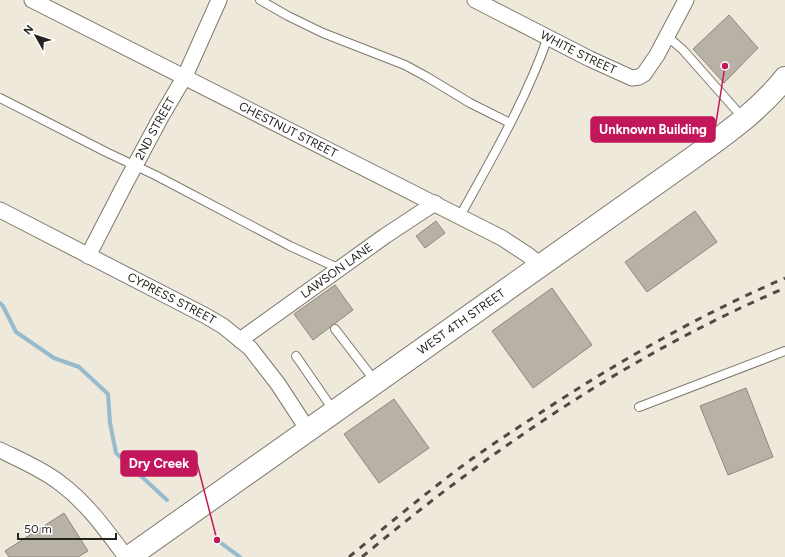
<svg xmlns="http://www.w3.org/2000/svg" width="785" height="557" viewBox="0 0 785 557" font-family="Figtree,sans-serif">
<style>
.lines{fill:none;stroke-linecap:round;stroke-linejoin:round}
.stream{stroke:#97bbcd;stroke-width:4}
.building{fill:#b7b2a5;stroke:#8e897d}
.service-casing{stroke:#7e796e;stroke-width:10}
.minor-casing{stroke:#7e796e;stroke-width:17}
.secondary-casing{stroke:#7e796e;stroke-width:24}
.service{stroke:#fff;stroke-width:8}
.minor{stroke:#fff;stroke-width:15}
.secondary{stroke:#fff;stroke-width:22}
.rail{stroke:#4e4b45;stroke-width:3;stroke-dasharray:7 7;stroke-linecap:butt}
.labels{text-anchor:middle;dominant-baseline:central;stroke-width:3;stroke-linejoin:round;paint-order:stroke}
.street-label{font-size:12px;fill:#25231e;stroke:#fff}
.leader{fill:none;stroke:#c2185b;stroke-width:1.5}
.callout-dot{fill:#c2185b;stroke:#fff;stroke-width:1.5}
.callout{fill:#c2185b;stroke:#c2185b;stroke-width:1.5}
.callout-label{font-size:13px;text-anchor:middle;font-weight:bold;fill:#fff}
</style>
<rect width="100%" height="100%" fill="#efe9dc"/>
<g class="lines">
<path class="stream" d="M0 303 3 306 16 332 54 358 79 367 108 394 110 423 116 453 167 500
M217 540 240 557"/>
</g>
<path class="building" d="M729 15 758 48 724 83 693 49Z
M695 211 717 242 647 292 625 262Z
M436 221 445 233 425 248 416 236Z
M335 285 353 310 313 340 294 314Z
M552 288 592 345 533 388 492 331Z
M746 388 773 457 728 475 700 406Z
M394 399 429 448 379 483 344 434Z
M64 513 88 551 78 557H9L5 551Z"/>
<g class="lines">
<g class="service-casing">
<path id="service" d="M260 0 288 16 323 33 405 65 427 77 470 103 510 123
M667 36 683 50 744 119
M0 98 108 153 155 175 290 246 340 269
M460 216C492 158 526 100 548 37
M335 329 375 381
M296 356 334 411
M639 407 785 351"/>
</g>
<g class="minor-casing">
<g id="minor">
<path id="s1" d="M32 0 502 238 528 255 540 265"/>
<path id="s2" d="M475 0 590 59 632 78 639 77 644 74 657 55 686 0"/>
<path id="s3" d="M0 210 206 316 223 326 250 348 278 384 308 430"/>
<path id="s4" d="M88 256 124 186 161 117 185 76 219 0"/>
<path id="s5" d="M240 340 385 236 435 203"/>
<path d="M0 450C20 460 42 469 60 483 87 503 106 530 126 557"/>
</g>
</g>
<g class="secondary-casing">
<g id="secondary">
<path id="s6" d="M129 557 691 159C724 135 759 111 785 78"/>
</g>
</g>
<use href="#service" class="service"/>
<use href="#minor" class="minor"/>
<use href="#secondary" class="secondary"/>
<path class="rail" d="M349 557C379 532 409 507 440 483 470 459 502 438 534 417 614 364 697 316 785 278
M362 557C491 449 631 354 785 288"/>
</g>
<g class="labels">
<g class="street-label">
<text stroke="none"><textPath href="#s2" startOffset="116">WHITE STREET</textPath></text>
<text stroke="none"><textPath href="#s4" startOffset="144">2ND STREET</textPath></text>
<text stroke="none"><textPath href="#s1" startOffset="287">CHESTNUT STREET</textPath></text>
<text stroke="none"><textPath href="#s5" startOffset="119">LAWSON LANE</textPath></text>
<text stroke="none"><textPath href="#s3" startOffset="193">CYPRESS STREET</textPath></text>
<text stroke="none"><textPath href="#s6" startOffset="407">WEST 4TH STREET</textPath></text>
</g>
</g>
<path class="leader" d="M725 66L715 129M217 540L197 463"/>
<g class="callout-dot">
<circle cx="725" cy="66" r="4"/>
<circle cx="217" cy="540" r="4"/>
</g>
<g class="callout">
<rect x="591" y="117" width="124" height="25" rx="4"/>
<rect x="121" y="451" width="76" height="25" rx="4"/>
</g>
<g class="callout-label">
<text x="653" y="134">Unknown Building</text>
<text x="159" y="468">Dry Creek</text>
</g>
<g transform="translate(36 36) rotate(309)" stroke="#ffffff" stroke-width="3" paint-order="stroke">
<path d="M0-3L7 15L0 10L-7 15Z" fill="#25231e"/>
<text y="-6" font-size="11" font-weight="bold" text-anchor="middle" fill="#25231e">N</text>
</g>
<path d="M18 533v6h98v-6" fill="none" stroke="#25231e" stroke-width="2"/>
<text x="24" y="533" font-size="12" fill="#25231e" stroke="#ffffff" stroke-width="3" paint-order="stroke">50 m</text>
</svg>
